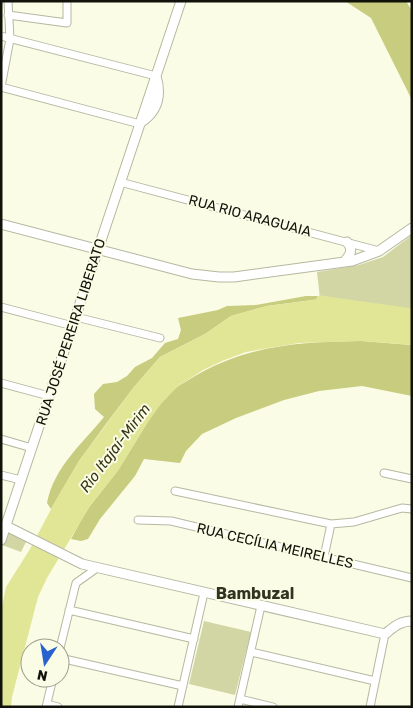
<svg xmlns="http://www.w3.org/2000/svg" width="413" height="708" viewBox="0 0 413 708" font-family="Rubik,sans-serif">
<style>
.green{fill:#d2d6a5}
.forest{fill:#c8cc7e}
.water{fill:#e1e697}
.lines{fill:none;stroke-linecap:round;stroke-linejoin:round}
.canal{stroke:#e1e697;stroke-width:7}
.minor-casing{stroke:#b6b8a2;stroke-width:9}
.tertiary-casing{stroke:#b6b8a2;stroke-width:11}
.secondary-casing{stroke:#b6b8a2;stroke-width:11}
.minor{stroke:#fff;stroke-width:7}
.tertiary{stroke:#fff;stroke-width:9}
.secondary{stroke:#fff;stroke-width:9}
.labels{text-anchor:middle;dominant-baseline:central;stroke-width:4;stroke-linejoin:round;paint-order:stroke}
.street-label{font-size:14px;fill:#11120a;stroke:#fafce5}
.water-label{font-size:15px;font-style:italic;fill:#343614;stroke:#fafce5}
.quarter-label{font-size:16px;font-weight:bold;fill:#323422;stroke:#fafce5}
</style>
<rect width="100%" height="100%" fill="#fafce5"/>
<path class="green" d="M412 235V312L320 299 317 272 359 265 383 257Z
M6 532H9L27 540 21 552 2 545Z
M204 621 251 632 235 695 189 684Z"/>
<path class="forest" d="M345 1H406L412 11V100L371 18Z
M306 296H320V299L267 306 231 316 205 334 160 357 134 387 106 424 79 461 51 509 47 503C54 467 82 444 104 417L95 409 94 394 103 384 117 382 127 376 135 367 152 358 165 343 178 339 181 330 178 318 218 310 227 306 256 305Z
M361 341 412 345V396L362 386 319 391 284 400 236 418 202 434 186 451 180 463 144 459 135 476 100 519 88 539 81 541 71 539C77 528 83 516 90 506 103 489 117 473 128 454 143 431 156 404 177 387 181 384 186 382 190 379 244 345 299 342 361 341Z"/>
<path class="water" d="M320 299 412 312V345L361 341 299 343 269 348 246 352 222 361 203 370 177 387 161 404 147 423 118 471 90 506 47 578 38 597 12 697 11 707H1V612L6 587 30 549 57 498 79 461 134 387 160 357 205 334 231 316 267 306Z"/>
<g class="lines">
<path class="canal" d="M320 299 412 312"/>
<g class="minor-casing">
<path id="minor" d="M8 15 67 23V1
M1 36 156 76
M1 87 140 124
M1 87 10 39 8 1
M120 182 379 251
M1 307 73 326
M76 317 160 338
M1 383 49 396
M1 439 32 448
M384 473 412 479
M1 475 21 480
M175 491 331 524 354 522 402 508 412 509
M138 520 171 521 412 578
M324 557 331 524
M69 610 194 639
M60 648 76 583 97 568
M251 652 375 681
M60 658 183 686
M240 699 273 707
M47 704 58 707
M46 707 53 678
M178 707 204 593
M238 707 261 606
M370 707 385 634"/>
</g>
<g class="tertiary-casing">
<path id="tertiary" d="M6 526 82 564 385 634C394 627 400 621 412 621"/>
</g>
<g class="secondary-casing">
<path id="secondary" d="M140 123C157 112 162 96 156 76
M1 224 192 274 219 277H234L352 261 379 251 412 228
M344 262C350 255 354 250 347 242
M1 540 181 1"/>
</g>
<use href="#minor" class="minor"/>
<use href="#tertiary" class="tertiary"/>
<use href="#secondary" class="secondary"/>
</g>
<g class="labels">
<g class="street-label">
<text transform="translate(250 216) rotate(15)">RUA RIO ARAGUAIA</text>
<text transform="translate(71 332) rotate(-72)">RUA JOSÉ PEREIRA LIBERATO</text>
<text transform="translate(275 546) rotate(13)">RUA CECÍLIA MEIRELLES</text>
</g>
<g class="water-label">
<text transform="translate(115 448) rotate(-53)">Rio Itajaí-Mirim</text>
</g>
<g class="quarter-label">
<text x="255" y="593">Bambuzal</text>
</g>
</g>
<rect width="413" height="708" fill="none" stroke="#11120a" stroke-width="5"/>
<g transform="translate(45 663) rotate(192)"><circle r="24" fill="#fafce5" stroke="#9d9e8d"/>
<path d="M0-4L9 19L0 12L-9 19Z" fill="#2862cf"/>
<text y="-8" font-size="14" font-weight="bold" text-anchor="middle" fill="#11120a">N</text>
</g>
</svg>
